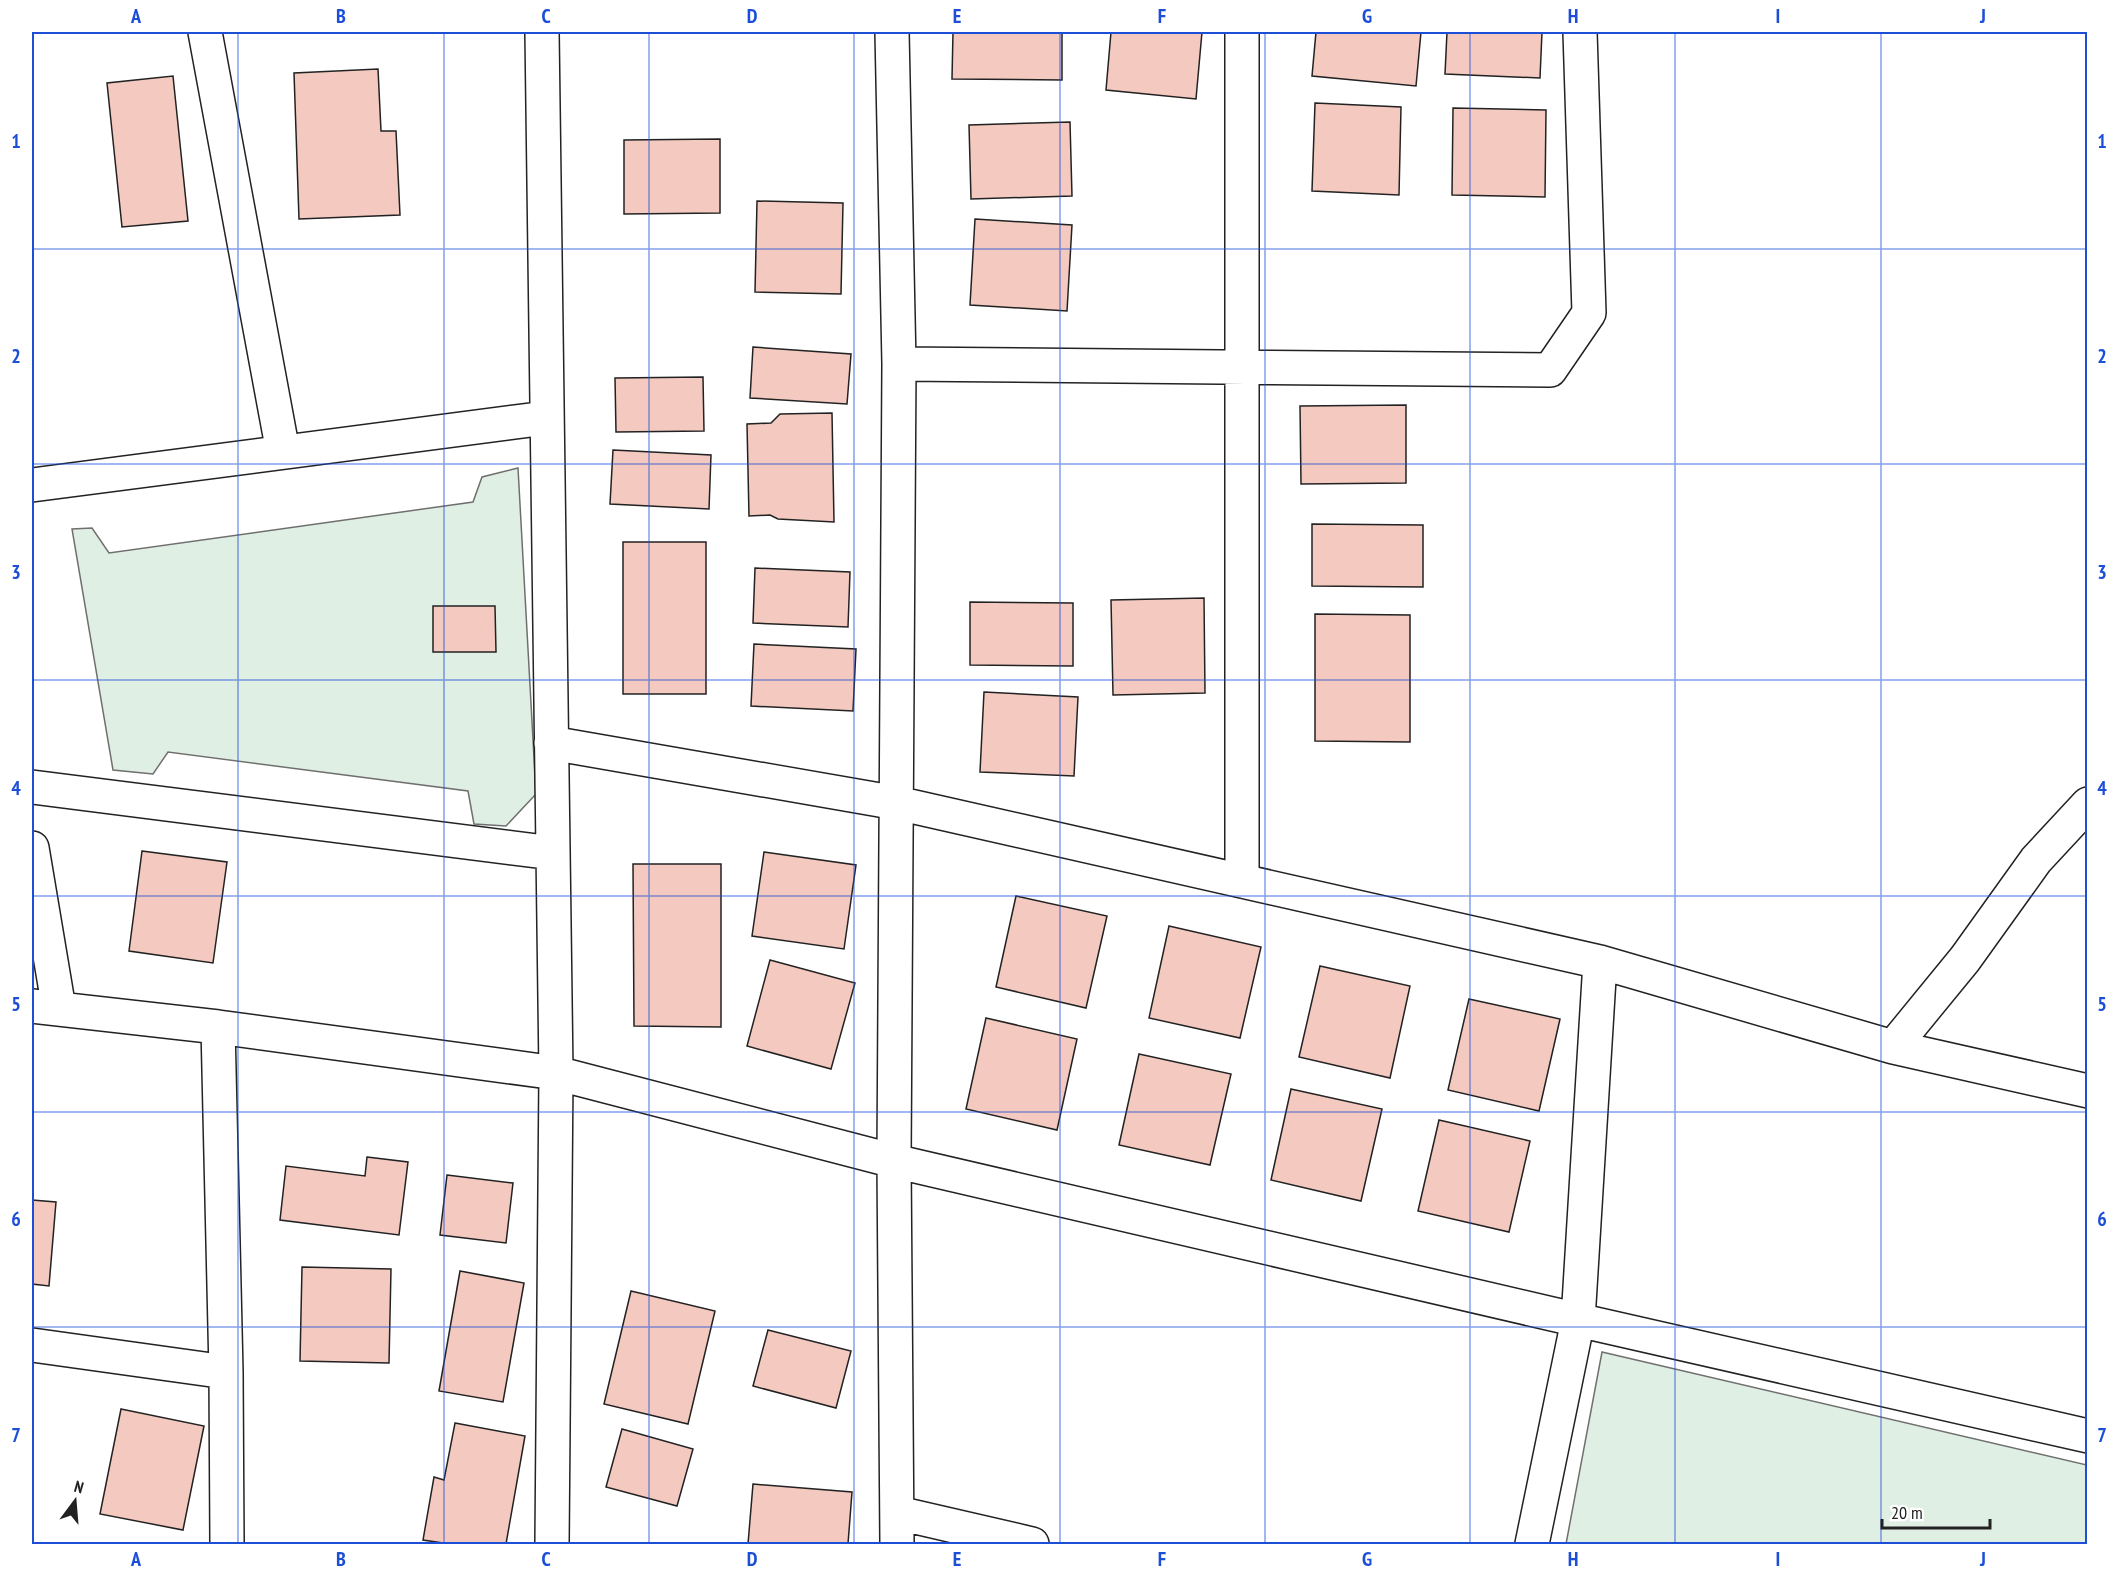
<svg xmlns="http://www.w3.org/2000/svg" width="2119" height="1576" viewBox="0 0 2119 1576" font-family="'PT Sans Narrow',sans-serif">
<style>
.green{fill:#e0efe3;stroke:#6f6f6f;stroke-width:1.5}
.building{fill:#f3c9c0;stroke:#222;stroke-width:1.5}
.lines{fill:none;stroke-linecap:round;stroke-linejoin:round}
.minor-casing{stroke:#222;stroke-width:36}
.minor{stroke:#fff;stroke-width:33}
.grid{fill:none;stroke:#1d4ed8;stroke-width:1.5;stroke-opacity:0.55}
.neatline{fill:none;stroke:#1d4ed8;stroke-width:2}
.grid-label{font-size:20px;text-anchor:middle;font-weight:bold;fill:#1d4ed8}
</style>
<rect width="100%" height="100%" fill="#fff"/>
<path class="green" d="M518 468 536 794 506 826 474 824 468 791 168 752 153 774 113 770 72 529 92 528 109 553 473 502 482 477Z
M1602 1352 2087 1465V1544H1566Z"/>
<path class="building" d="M953 32H1062V80L952 79Z
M1111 32H1202L1196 99 1106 90Z
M1316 32H1421L1416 86 1312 76Z
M1447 32H1542L1540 78 1445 74Z
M378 69 381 131H396L400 215 299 219 294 73Z
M173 76 188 221 122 227 107 83Z
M1315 103 1401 107 1399 195 1312 191Z
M1453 108 1546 110 1545 197 1452 195Z
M1070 122 1072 196 971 199 969 125Z
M720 139V213L624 214V140Z
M757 201 843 203 841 294 755 292Z
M975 219 1072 225 1067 311 970 305Z
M753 347 851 354 847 404 750 398Z
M703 377 704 431 616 432 615 378Z
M1406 405V483L1301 484 1300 406Z
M832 413 834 522 778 519 770 515 749 516 747 424 771 423 780 414Z
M613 450 711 455 709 509 610 504Z
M1312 524 1423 525V587L1312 586Z
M623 542H706V694H623Z
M755 568 850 572 848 627 753 623Z
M1204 598 1205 693 1113 695 1111 600Z
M970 602 1073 603V666L970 665Z
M433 606H495L496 652H433Z
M1315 614 1410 615V742L1315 741Z
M754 644 856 649 853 711 751 706Z
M984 692 1078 697 1074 776 980 772Z
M142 851 227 862 213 963 129 951Z
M764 852 856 865 844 949 752 936Z
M633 864H721V1027L634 1026Z
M1016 896 1107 916 1086 1008 996 987Z
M1169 926 1261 947 1240 1038 1149 1018Z
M770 960 855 983 831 1069 747 1046Z
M1320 966 1410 986 1390 1078 1299 1057Z
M1469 999 1560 1019 1539 1111 1448 1090Z
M986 1018 1077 1039 1057 1130 966 1109Z
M1139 1054 1231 1074 1210 1165 1119 1145Z
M1291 1089 1382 1109 1361 1201 1271 1180Z
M1439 1120 1530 1141 1509 1232 1418 1211Z
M367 1157 408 1162 399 1235 280 1220 286 1166 365 1176Z
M447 1175 513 1183 506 1243 440 1235Z
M32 1200 56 1202 49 1286 32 1284Z
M302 1267 391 1269 389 1363 300 1361Z
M460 1271 524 1283 503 1402 439 1391Z
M631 1291 715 1311 688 1424 604 1404Z
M768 1330 851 1351 836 1408 753 1386Z
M121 1409 204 1426 183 1530 100 1514Z
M455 1423 525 1436 506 1544H450L423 1540 434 1477 444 1480Z
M622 1429 693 1449 677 1506 606 1487Z
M753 1484 852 1492 848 1544H748Z"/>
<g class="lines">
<g class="minor-casing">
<path id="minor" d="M205 32 283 452
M542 32 556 1073 552 1544
M892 32 899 364 894 1161 897 1544
M1242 32V881
M899 364 1550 370 1589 313 1580 32
M32 485 546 418
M551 743 897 803 1600 962 1893 1047 2088 1091
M32 787 553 853
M32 848 59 1009
M32 1006 218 1027 556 1073 894 1161 1578 1320 2088 1436
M218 1027 226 1372 227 1544
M1893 1047 1965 959 2036 860 2088 804
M32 1345 226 1372
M898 1513 1032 1544
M1532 1544 1578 1320 1600 962"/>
</g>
<use href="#minor" class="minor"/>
</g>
<path class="grid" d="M238 32V1544M444 32V1544M649 32V1544M854 32V1544M1060 32V1544M1265 32V1544M1470 32V1544M1675 32V1544M1881 32V1544M32 249H2088M32 464H2088M32 680H2088M32 896H2088M32 1112H2088M32 1327H2088"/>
<rect width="2119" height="1576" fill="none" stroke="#ffffff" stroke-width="66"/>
<g transform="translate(75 1501) rotate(16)" stroke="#ffffff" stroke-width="4.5" paint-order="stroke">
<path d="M0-4.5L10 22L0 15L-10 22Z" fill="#222222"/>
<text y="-9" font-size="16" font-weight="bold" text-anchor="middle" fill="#222222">N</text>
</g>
<path d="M1882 1519v9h108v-9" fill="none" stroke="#222222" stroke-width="3"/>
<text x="1891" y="1519" font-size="18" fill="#222222" stroke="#ffffff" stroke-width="4.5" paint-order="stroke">20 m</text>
<rect x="33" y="33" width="2053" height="1510" class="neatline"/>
<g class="grid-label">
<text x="136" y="23">A</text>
<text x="341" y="23">B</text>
<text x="546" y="23">C</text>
<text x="752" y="23">D</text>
<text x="957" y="23">E</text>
<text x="1162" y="23">F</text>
<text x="1367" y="23">G</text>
<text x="1573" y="23">H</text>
<text x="1778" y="23">I</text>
<text x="1983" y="23">J</text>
<text x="16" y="148">1</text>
<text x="2102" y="148">1</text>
<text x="16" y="363">2</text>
<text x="2102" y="363">2</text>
<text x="16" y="579">3</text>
<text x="2102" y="579">3</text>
<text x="16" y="795">4</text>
<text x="2102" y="795">4</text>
<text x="16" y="1011">5</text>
<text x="2102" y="1011">5</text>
<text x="16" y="1226">6</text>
<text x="2102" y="1226">6</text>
<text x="16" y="1442">7</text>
<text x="2102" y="1442">7</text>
<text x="136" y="1566">A</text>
<text x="341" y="1566">B</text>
<text x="546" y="1566">C</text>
<text x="752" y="1566">D</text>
<text x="957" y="1566">E</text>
<text x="1162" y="1566">F</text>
<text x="1367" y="1566">G</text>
<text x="1573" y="1566">H</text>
<text x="1778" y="1566">I</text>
<text x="1983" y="1566">J</text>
</g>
</svg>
